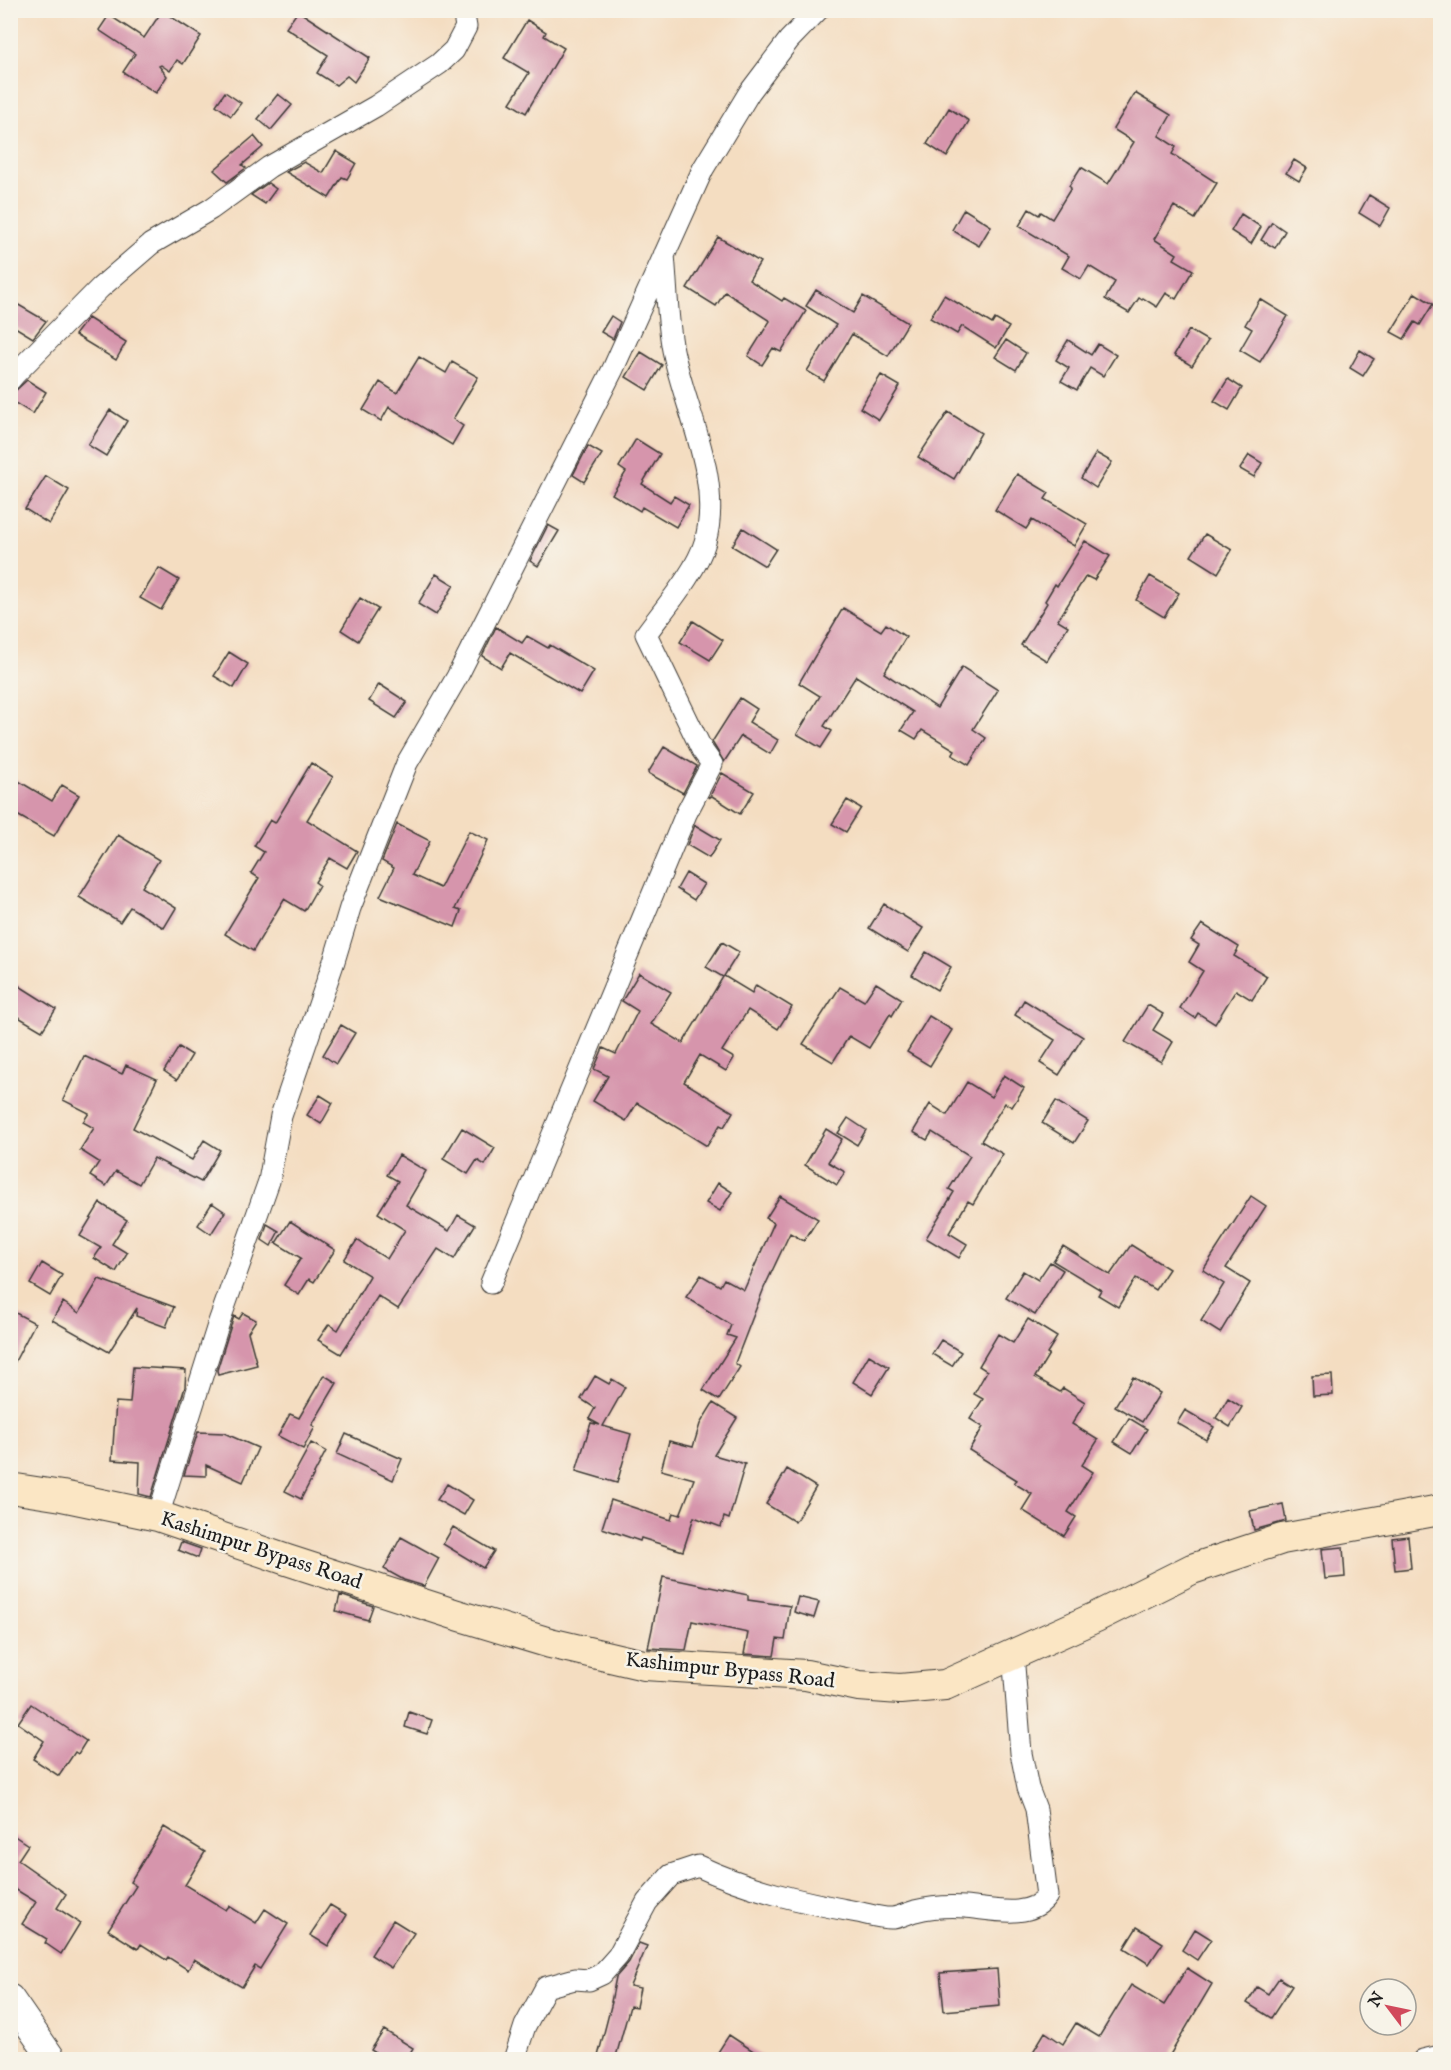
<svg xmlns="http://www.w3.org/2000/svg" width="1451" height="2070" viewBox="0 0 1451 2070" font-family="'IM FELL English',serif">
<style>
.building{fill:#d695ac}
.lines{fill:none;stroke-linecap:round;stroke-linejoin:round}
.minor-casing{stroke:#3c3935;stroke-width:23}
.tertiary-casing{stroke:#3c3935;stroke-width:29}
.secondary-casing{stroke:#3c3935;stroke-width:32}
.minor{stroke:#fff;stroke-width:21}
.tertiary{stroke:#fff;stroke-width:27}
.secondary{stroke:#fbe6c4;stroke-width:30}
.labels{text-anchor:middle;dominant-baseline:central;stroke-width:5;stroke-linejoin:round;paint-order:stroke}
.street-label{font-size:21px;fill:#1c1c1c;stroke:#f7f3e8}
</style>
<rect width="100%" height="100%" fill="#f7f3e8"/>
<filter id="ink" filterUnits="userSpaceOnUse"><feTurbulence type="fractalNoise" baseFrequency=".0167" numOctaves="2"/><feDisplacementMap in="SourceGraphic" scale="12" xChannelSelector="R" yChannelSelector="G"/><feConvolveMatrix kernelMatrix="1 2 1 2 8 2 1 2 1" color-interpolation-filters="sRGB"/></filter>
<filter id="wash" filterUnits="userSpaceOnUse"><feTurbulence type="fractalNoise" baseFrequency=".008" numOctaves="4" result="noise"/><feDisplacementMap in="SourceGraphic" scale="24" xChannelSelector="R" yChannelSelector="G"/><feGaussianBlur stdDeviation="1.35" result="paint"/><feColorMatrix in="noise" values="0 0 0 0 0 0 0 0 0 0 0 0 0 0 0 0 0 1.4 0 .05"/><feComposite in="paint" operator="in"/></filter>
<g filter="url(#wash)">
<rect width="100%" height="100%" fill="#f4ddc1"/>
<g id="blocks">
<path class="building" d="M162 11 201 36 183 64 177 60 170 71 161 65 159 66 167 76 156 93 123 72 135 54 99 30 109 15 144 38Z
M298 11 370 58 354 82 347 76 336 85 317 73 328 55 286 28Z
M527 20 546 32 544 36 564 48 526 113 510 103 529 73 504 58Z
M225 92 241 103 231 116 216 105Z
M1135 93 1171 115 1159 136 1176 147 1172 154 1217 183 1195 219 1174 206 1154 239 1177 254 1174 259 1193 270 1176 299 1166 293 1157 307 1143 298 1142 300 1139 298 1129 313 1105 299 1115 282 1089 266 1081 279 1062 268 1069 256 1019 226 1029 209 1039 215 1041 212 1052 219 1071 188 1069 186 1081 167 1108 184 1134 142 1113 129Z
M278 94 292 105 271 130 258 119Z
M949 108 969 121 947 157 927 144Z
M254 136 263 147 242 165 246 168 227 182 214 170Z
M336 151 356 163 347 179 342 177 329 198 286 172 304 162 323 173Z
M1294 160 1307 168 1299 181 1286 173Z
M268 183 276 189 265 204 251 195Z
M1369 195 1390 208 1380 226 1359 213Z
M964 209 991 226 979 246 952 230Z
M1241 214 1261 227 1251 244 1231 231Z
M1272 222 1285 231 1275 248 1261 240Z
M718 237 760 262 749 280 782 301 784 298 806 311 781 352 773 348 762 365 748 356 770 321 725 292 716 306 687 288Z
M816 290 853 313 863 296 908 323 888 356 852 334 824 381 807 371 836 325 806 306Z
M1415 293 1433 304 1420 325 1415 322 1404 339 1391 332Z
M944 295 992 324 995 319 1009 327 996 348 962 326 957 334 930 318Z
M1260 299 1288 316 1260 362 1240 350 1252 329 1245 325Z
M10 300 46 321 33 338 10 324Z
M611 316 620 322 613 339 601 332Z
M88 318 126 342 116 360 75 335Z
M1189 330 1208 341 1192 366 1174 355Z
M1006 340 1026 353 1016 370 995 357Z
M1068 340 1091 355 1098 344 1116 355 1103 376 1090 368 1077 390 1061 381 1069 368 1056 360Z
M1360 350 1374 359 1363 376 1350 368Z
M641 352 662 365 647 390 626 377Z
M419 357 446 373 452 362 478 377 453 419 463 426 452 445 389 407 381 421 363 410 380 382 397 393Z
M881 375 900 386 879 420 860 408Z
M1228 379 1242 388 1229 410 1214 401Z
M27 380 46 392 33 414 10 400 14 392Z
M110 410 127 421 106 456 88 445Z
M948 412 981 433 954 479 918 457Z
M636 439 660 454 642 484 670 502 674 496 689 505 676 527 642 507 640 511 612 494 626 472 619 467Z
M588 446 602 454 584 482 573 475Z
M1096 453 1112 462 1096 488 1081 478Z
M1249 455 1262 463 1254 477 1240 469Z
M1017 474 1049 493 1045 499 1087 524 1074 546 1032 520 1026 529 995 510Z
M46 476 69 490 49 524 25 509Z
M548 525 559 531 538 566 530 561Z
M743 528 776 549 765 566 732 546Z
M1205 534 1232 550 1218 573 1191 556Z
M1085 541 1110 556 1094 580 1086 576 1058 620 1068 626 1047 661 1021 645 1047 603 1045 601 1055 584 1057 586Z
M159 568 179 580 161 610 140 598Z
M436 574 454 585 436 615 418 604Z
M1150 576 1179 593 1164 617 1136 600Z
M360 598 378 609 358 641 341 630Z
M843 608 881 631 886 624 906 637 884 673 937 708 962 667 998 690 973 729 986 738 969 765 952 755 955 750 922 730 916 739 901 730 913 712 856 676 824 726 832 731 821 748 797 734 820 696 799 683Z
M693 621 723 640 710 660 680 642Z
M496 627 522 643 527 636 548 648 550 645 594 671 580 694 510 653 501 668 482 656Z
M229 652 248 664 234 688 214 676Z
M379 684 407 702 396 718 369 701Z
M740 698 757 709 749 722 778 740 770 754 741 736 724 762 712 742Z
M664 747 697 766 683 793 648 773Z
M311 763 333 777 307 820 357 851 347 868 330 858 315 882 319 885 304 911 284 899 253 951 225 934 259 878 251 873 264 852 254 846 270 820 275 823Z
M722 773 754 792 740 814 712 796 709 798Z
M10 776 52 801 62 785 79 795 54 836 10 811Z
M847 800 861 808 846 832 832 824Z
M397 824 430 841 412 875 440 888 469 831 488 840 455 909 461 911 455 927 380 896 394 868 382 861Z
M695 825 720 840 709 858 687 845Z
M118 835 159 860 142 887 176 908 164 928 130 907 120 922 79 897Z
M686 873 704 884 694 900 677 889Z
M884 904 923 928 908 952 869 928Z
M1202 924 1239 947 1234 956 1267 976 1252 1000 1236 990 1215 1024 1198 1013 1195 1018 1180 1008 1203 971 1189 962 1199 945 1191 940Z
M722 942 739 952 724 976 752 993 756 985 792 1007 778 1029 748 1010 722 1051 734 1058 726 1071 700 1055 684 1082 733 1112 724 1127 720 1125 707 1146 637 1103 626 1121 593 1101 608 1076 594 1069 603 1048 616 1054 638 1011 622 1001 639 973 671 992 651 1024 683 1043 723 977 706 967Z
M926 952 951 967 937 990 912 975Z
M10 980 56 1009 42 1031 10 1012Z
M876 983 902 999 892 1016 890 1014 869 1048 849 1036 833 1062 803 1044 840 987 864 1001Z
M1024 1000 1083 1037 1059 1075 1040 1063 1055 1040 1015 1015Z
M1148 1005 1163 1014 1153 1030 1173 1042 1161 1062 1125 1042Z
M929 1016 952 1030 930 1066 907 1052Z
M341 1025 355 1033 336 1064 323 1055Z
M179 1047 192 1055 177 1080 164 1071Z
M84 1056 122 1074 126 1065 157 1079 133 1128 192 1160 204 1140 220 1150 201 1182 154 1158 139 1184 116 1171 106 1186 90 1176 99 1162 80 1150 94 1128 83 1122 89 1113 63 1100Z
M1004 1075 1024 1088 1012 1107 1005 1103 981 1141 1003 1154 973 1204 968 1201 949 1233 967 1244 959 1258 926 1238 954 1192 949 1189 970 1156 932 1132 927 1140 913 1132 930 1104 947 1115 967 1082 991 1097Z
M320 1095 333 1103 321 1124 307 1115Z
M1056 1101 1088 1121 1074 1143 1042 1123Z
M848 1118 866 1130 857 1145 838 1133Z
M462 1128 495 1148 485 1165 477 1160 468 1174 443 1159Z
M826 1129 842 1139 828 1162 845 1172 837 1185 805 1165Z
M399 1155 426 1171 406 1205 449 1231 458 1215 475 1225 454 1259 438 1249 398 1309 378 1296 341 1354 318 1340 329 1324 338 1330 370 1276 344 1260 357 1240 387 1259 405 1230 378 1213 398 1181 387 1175Z
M718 1183 732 1192 720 1211 706 1203Z
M780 1196 818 1219 804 1241 790 1233 764 1288 735 1363 740 1367 719 1400 703 1390 736 1338 727 1335 731 1325 686 1297 701 1275 720 1286 724 1279 744 1290 774 1223 766 1218Z
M1251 1196 1266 1206 1226 1268 1250 1283 1220 1333 1201 1321 1224 1284 1203 1270Z
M100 1203 127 1220 112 1244 127 1253 116 1272 94 1258 101 1248 80 1236Z
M212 1203 225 1212 211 1234 198 1225Z
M290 1221 335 1250 314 1282 309 1279 299 1295 284 1285 301 1258 276 1243Z
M267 1224 279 1231 271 1246 262 1240Z
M1131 1245 1169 1269 1155 1290 1136 1278 1118 1307 1098 1295 1101 1290 1053 1261 1063 1246 1110 1275Z
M1050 1262 1063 1270 1035 1315 1006 1298 1023 1271 1038 1280Z
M42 1263 62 1275 50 1296 30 1284Z
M99 1279 174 1307 166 1327 136 1316 137 1308 109 1352 52 1320 63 1302 79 1313Z
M10 1310 35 1323 10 1371Z
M243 1313 256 1320 248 1332 257 1365 218 1375 217 1370 234 1316 239 1319Z
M1028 1319 1057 1337 1047 1353 1049 1354 1035 1377 1060 1392 1063 1388 1085 1402 1072 1424 1098 1440 1082 1465 1093 1472 1068 1512 1076 1517 1064 1536 1022 1510 1032 1494 1014 1483 1017 1480 969 1450 983 1427 970 1419 983 1399 974 1394 987 1371 979 1366 998 1334 1013 1343Z
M941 1340 961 1352 952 1366 932 1354Z
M869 1355 889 1367 872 1394 853 1382Z
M133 1367 186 1370 185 1387 151 1497 139 1494 140 1462 112 1460 116 1402 130 1403Z
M324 1375 337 1383 312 1425 315 1427 303 1449 278 1436 290 1414 299 1418Z
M1332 1375 1333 1395 1313 1396 1312 1376Z
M595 1376 609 1384 612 1379 625 1387 603 1426 631 1434 617 1483 576 1471 591 1423 600 1425 589 1419 595 1408 581 1399Z
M1133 1377 1160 1393 1142 1422 1115 1406Z
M1228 1398 1242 1407 1230 1427 1216 1418Z
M713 1403 737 1418 714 1455 745 1464 729 1519 724 1517 721 1527 694 1517 683 1551 641 1538 640 1541 602 1528 611 1500 671 1520 673 1513 680 1515 694 1479 661 1470 669 1441 693 1447 700 1424Z
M1185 1410 1214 1427 1206 1440 1177 1423Z
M1129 1418 1147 1429 1132 1453 1114 1442Z
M198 1432 224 1433 258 1448 243 1482 206 1465V1476L184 1475Z
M346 1434 402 1459 393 1480 337 1454Z
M311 1443 326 1451 301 1499 285 1491Z
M787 1469 816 1487 795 1522 766 1504Z
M447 1484 473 1500 464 1515 437 1500Z
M1283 1504 1286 1521 1254 1530 1250 1511Z
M453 1527 494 1551 483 1568 443 1544Z
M1408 1536 1411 1568 1395 1570 1392 1538Z
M401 1537 439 1558 424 1586 404 1580 384 1569Z
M181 1542 201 1549 198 1558 178 1550Z
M1343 1547 1345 1577 1325 1579 1322 1549Z
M663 1577 748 1595V1600L790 1606 785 1640 777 1639 774 1656 744 1654 748 1633 692 1621 686 1650 648 1648Z
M340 1595 373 1606 368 1620 336 1611Z
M798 1597 819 1602 814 1618 794 1612Z
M31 1704 86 1741 78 1754 75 1752 59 1776 33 1759 44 1741 18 1723Z
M409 1712 432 1720 427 1734 405 1727Z
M164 1827 205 1852 185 1885 226 1910 229 1906 256 1923 265 1909 288 1924 260 1969 255 1966 242 1987 194 1959 188 1970 168 1957 166 1960 141 1944 138 1949 108 1930 136 1886 130 1882Z
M10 1833 28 1845 18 1860 66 1894 57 1908 80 1923 61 1954 45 1943 47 1939 22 1924 36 1902 10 1886Z
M330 1905 347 1915 328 1946 310 1935Z
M393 1920 414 1933 391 1968 371 1955Z
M1137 1927 1163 1943 1149 1964 1124 1948Z
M1195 1929 1211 1939 1197 1960 1182 1950Z
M639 1943 647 1946 630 1986 640 1988 636 2007 630 2006 615 2060H597L612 2002H611L616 1977 629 1962Z
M1187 1968 1212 1984 1167 2060H1028L1045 2032 1063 2044 1076 2023 1099 2037 1131 1985 1164 2005Z
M997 1969 1000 2006 944 2011 940 1973Z
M1279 1978 1292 1986 1271 2018 1247 2003 1257 1987 1268 1994Z
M384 2030 413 2048 406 2060H387L371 2050Z
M729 2035 767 2060H713Z"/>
</g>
</g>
<g filter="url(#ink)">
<use href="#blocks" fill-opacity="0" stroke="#3c3935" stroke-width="1.5"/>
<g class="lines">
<g class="minor-casing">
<path id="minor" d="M10 380 15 374 100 288 151 244 211 209 269 167 376 106 439 64 454 50 466 27 463 10
M491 1283 686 814 712 764 702 750 646 634C664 609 697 571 705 542 723 481 685 410 673 350 667 320 667 286 664 255
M158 1516 219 1322 269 1181 281 1116 334 961 350 908 407 763 457 677 613 369 703 169 749 93 789 40 818 10
M514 2060 525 2026 546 1987 575 1979 589 1980 602 1974 618 1956 647 1902 671 1875 698 1866C749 1890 802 1902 857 1912 868 1914 882 1919 893 1918 900 1917 908 1913 915 1911 931 1907 949 1906 965 1907 991 1909 1030 1920 1047 1896L1036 1809 1028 1788 1021 1753 1013 1654
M1423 2060 1440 2056"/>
</g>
<g class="tertiary-casing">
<path id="tertiary" d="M10 1998 53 2060"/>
</g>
<g class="secondary-casing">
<path id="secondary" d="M10 1488 62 1496 158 1516 287 1560 454 1614 550 1643 644 1665 806 1675 859 1686 900 1689 945 1685 1096 1617 1192 1569 1282 1539 1440 1510"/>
</g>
<use href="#minor" class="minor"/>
<use href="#tertiary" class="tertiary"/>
<use href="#secondary" class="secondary"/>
</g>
</g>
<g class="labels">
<g class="street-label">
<text transform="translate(261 1551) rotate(18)">Kashimpur Bypass Road</text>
<text transform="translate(730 1671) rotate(6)">Kashimpur Bypass Road</text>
</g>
</g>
<rect width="1451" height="2070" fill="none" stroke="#f7f3e8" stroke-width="36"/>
<g transform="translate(1388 2007) rotate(302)"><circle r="28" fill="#f7f3e8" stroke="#9f9d96" stroke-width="1.5"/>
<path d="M0-4.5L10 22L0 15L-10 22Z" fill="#d1495b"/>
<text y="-9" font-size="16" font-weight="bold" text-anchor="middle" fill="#1c1c1c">N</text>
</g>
</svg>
